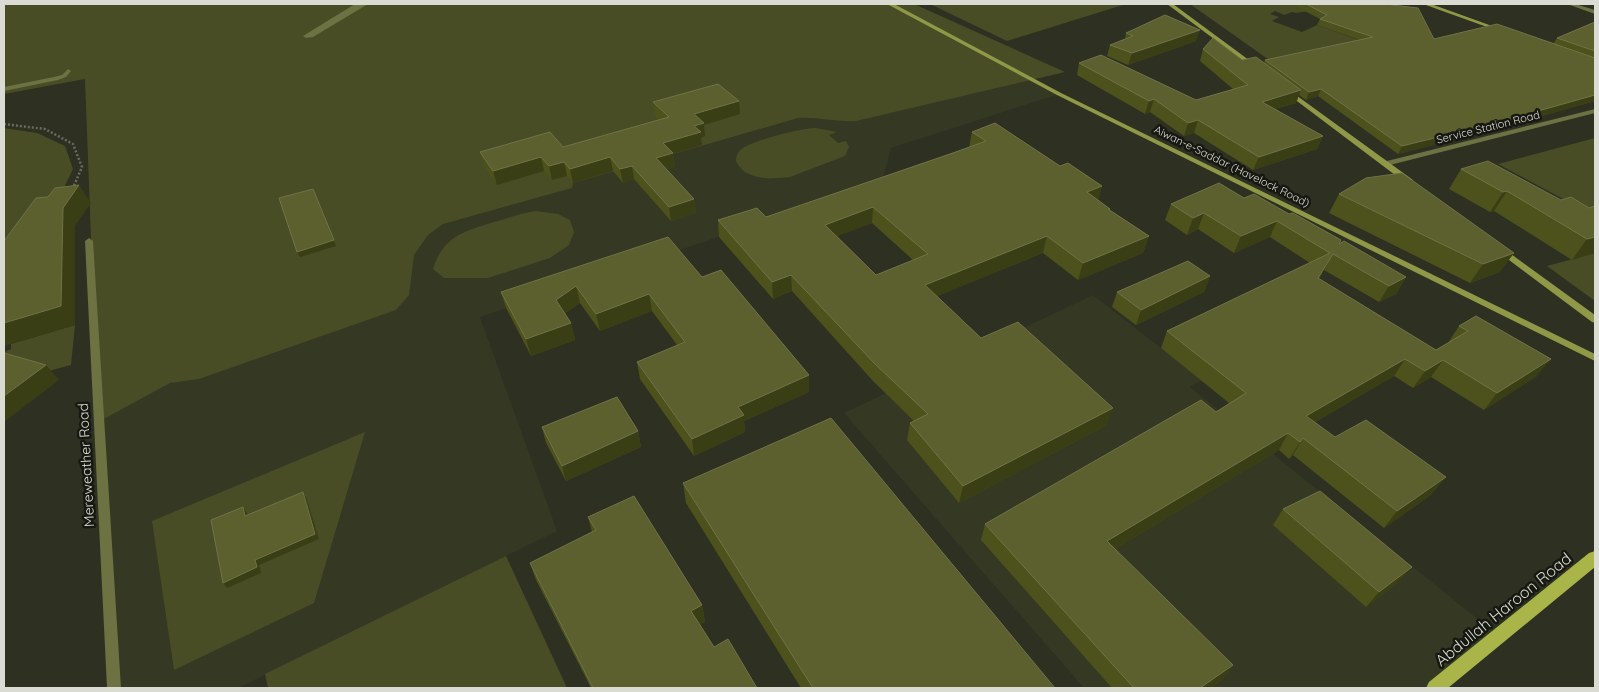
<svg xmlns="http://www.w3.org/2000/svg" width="1599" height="692" viewBox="0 0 1599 692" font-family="Quicksand,sans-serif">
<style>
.built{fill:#353823}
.green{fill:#484d26}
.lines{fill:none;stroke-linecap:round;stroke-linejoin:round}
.path{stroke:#6a6b5f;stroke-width:2.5;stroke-dasharray:2 2;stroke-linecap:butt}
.service{fill:#6c7241;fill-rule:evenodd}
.pedestrian{fill:#6c7241;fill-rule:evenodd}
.minor{fill:#6c7241;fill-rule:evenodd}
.secondary{fill:#8f9846;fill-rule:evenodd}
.primary{fill:#a9b548;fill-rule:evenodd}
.wall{fill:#4d511b;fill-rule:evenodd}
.shaded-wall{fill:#3a3e15}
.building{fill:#5c602e;stroke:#707348;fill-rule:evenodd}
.labels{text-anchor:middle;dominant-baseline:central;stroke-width:5;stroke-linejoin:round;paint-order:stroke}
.far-street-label{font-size:11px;fill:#dadbd2;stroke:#171811}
.street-label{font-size:14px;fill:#dadbd2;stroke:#171811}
.near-street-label{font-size:16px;fill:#dadbd2;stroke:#171811}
</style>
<rect width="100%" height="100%" fill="#2e3022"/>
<path class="built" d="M891 4 1059 94 891 148 882 182 480 317 557 531 238 688H108L85 78Z
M1093 295 1202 380 1190 387 1500 637 1427 688H1084L844 413Z"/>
<path class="green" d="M4 4H914L1065 72 856 121C836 122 817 117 798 118L573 183 572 188 443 224 428 235 414 255 409 295 396 310 199 379 170 383 98 422 85 79 4 94Z
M930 4H1126L1007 41Z
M1190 4H1291L1316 10 1296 13 1292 12 1284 15 1275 11 1270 14 1279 17 1272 21 1302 32 1317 25 1359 40 1367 45 1275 64Z
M4 128 37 133 65 146 73 169 59 198 4 243Z
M816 128 837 132 829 135 838 143 846 141 849 147 845 156 790 177C771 179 745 181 736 161 736 156 738 151 743 148 755 140 801 128 816 128Z
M1595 138V216L1498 164Z
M536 211 558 214 570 220 574 232 569 245 550 258 488 278H444L433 269C443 236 465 231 494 222 508 218 522 213 536 211Z
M1595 253V301L1547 266Z
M75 325 71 365 37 374 4 372V352L11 349V344Z
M365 432 314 603 174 670 152 521Z
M506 556 567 688H268L265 674Z"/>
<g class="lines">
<path class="path" d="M4 124 45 129 73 144 82 167 73 188"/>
<path class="service" d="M68 69 71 71 66 77 58 80 4 91V87L54 77 62 75Z"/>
<path class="pedestrian" d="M355 4H368L313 37 306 38 303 36Z"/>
<path class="minor" d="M1567 4H1575L1595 10V14Z
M1595 109V113L1386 166 1382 164 1383 162Z
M89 238 93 241 121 688H107L85 241Z"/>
<path class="secondary" d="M887 4H894L1061 93 1595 354V361L1057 95Z
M1167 4H1173L1257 66V68H1253Z
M1423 4H1431L1506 31 1501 32Z
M1285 90H1289L1413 180V184H1407L1285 92Z
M1500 246 1595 315V323L1592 322 1497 251 1496 249Z"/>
<path class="primary" d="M1595 551V567L1448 688H1426L1429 682 1589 553Z"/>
</g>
<path class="wall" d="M1291 4H1389L1434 39 1553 44 1557 38 1595 22V101L1528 120 1527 121 1398 154 1318 96 1306 100 1299 95 1296 103 1275 109 1323 136 1317 149 1253 170 1194 133 1184 136 1150 112 1145 114 1077 75 1079 63 1196 100 1233 89 1200 61 1203 49 1242 60 1264 63 1265 60 1360 40 1317 25 1320 19Z
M1126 33 1196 41 1128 65 1107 56 1110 45 1125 39Z
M653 102 740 114 704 125 705 136 701 138 702 145 673 154 675 167 667 169 694 199 696 213 671 221 634 179 623 183 613 171 573 183 567 176 552 180 544 171 497 185 484 166 480 152 563 147 659 120 655 116Z
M972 132 1060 166 1102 186 1098 200 1110 209V210L1149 236 1143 253 1078 280 1043 253 937 296 981 338 1107 425 959 503 907 440 910 423 914 421 873 381 792 291 773 299 719 237 718 220 766 217 969 147ZM872 223 913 260 876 275 837 236Z
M1461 169 1561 200 1589 208 1595 206V253L1572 260 1494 211 1490 212 1449 189Z
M1339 194 1500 272 1470 283 1329 213Z
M1244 198 1339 244 1406 277 1396 294 1379 302 1324 270 1319 279 1436 350 1448 343 1459 326 1476 316 1537 376 1484 410 1431 377 1413 388 1394 376 1315 422 1335 437 1432 494 1384 528 1293 455 1289 459 1279 450 1115 549 1233 665 1222 680 1211 688H1112L981 540 985 524 1216 412 1229 403 1161 348 1167 331 1310 263 1270 237 1234 253 1198 229 1187 235 1165 220 1171 204Z
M1210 276 1204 292 1136 325 1112 307 1117 292Z
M702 277 809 375V392L744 421 745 432 694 456 640 379 637 362 677 345 652 311 600 331 580 303 565 313 571 323 575 340 531 356 506 308 501 292Z
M542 427 638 431 641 447 566 481 546 443Z
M683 483 1055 688H801L686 503Z
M1283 509 1399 582 1366 607 1273 525Z
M588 517 702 605 705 622 700 624 714 647 757 688H591L536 580 530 563 592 532Z"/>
<path class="shaded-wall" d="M1200 30 1196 41 1128 65 1132 53Z
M1321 89 1318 96 1306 100 1309 92Z
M1301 90 1296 103 1257 114 1262 102Z
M1595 95V101L1528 120 1527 121 1398 154 1402 146 1531 113Z
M1154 99 1150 112 1145 114 1149 101Z
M739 101 740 114 704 125 705 136 701 138 702 145 673 154 675 167 658 172 656 158 663 143 694 114Z
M1198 120 1194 133 1184 136 1188 123Z
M1323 136 1317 149 1253 170 1259 157Z
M541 157 544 171 497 185 493 171Z
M610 157 613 171 573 183 570 169Z
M564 162 567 176 552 180 549 166Z
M632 166 634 179 623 183 620 169Z
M79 185 91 203 75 226V325L4 346V323L63 208Z
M1102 186 1098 202 1087 192Z
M313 189 336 246 300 257 297 252Z
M1507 191 1494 211 1490 212 1503 192Z
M694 199 696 213 671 221 669 207Z
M873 207 872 223 825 241V225Z
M1204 213 1198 229 1187 235 1193 218Z
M1277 221 1270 237 1234 253 1241 236Z
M1047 236 1043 253 923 302 925 285Z
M1149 236 1143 253 1078 280 1083 263Z
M1595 237V253L1572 260 1587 239Z
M1514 253 1500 272 1470 283 1483 264Z
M1333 254 1324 270 1309 295 1318 278Z
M791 275 792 291 773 299 772 282Z
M1210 276 1204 292 1136 325 1141 310Z
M1406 277 1396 294 1379 302 1389 286Z
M576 286 580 303 560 316 556 300Z
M649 294 652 311 600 331 596 314Z
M571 323 575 340 531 356 526 339Z
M1405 359 1394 376 1296 433 1306 416Z
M1551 359 1537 376 1484 410 1497 393Z
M1443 360 1431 377 1413 388 1425 371Z
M46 365 59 380 4 422V396Z
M809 375V392L744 421 745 432 694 456 692 439 738 407Z
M1113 408 1107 425 959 503 963 486Z
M638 431 641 447 566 481 562 466Z
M1288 433 1279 450 1100 558 1107 541Z
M1303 438 1293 455 1289 459 1300 442Z
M1446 477 1432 494 1384 528 1397 511Z
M303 492 306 497 319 539 259 565 261 573 227 588 223 583 255 560Z
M243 507 247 513 249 521 245 516Z
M1412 567 1399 582 1366 607 1379 592Z
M702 605 705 622 694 627 691 611Z
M1233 665 1222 680 1211 688H1200Z"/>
<path class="building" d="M1306 4H1389L1392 5 1418 8 1434 39 1497 24 1595 58V95L1531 113 1532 114 1402 146 1321 89 1309 92 1265 60 1373 37 1320 19 1327 15Z
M1165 15 1200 30 1132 53 1110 45 1133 36 1126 33Z
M1595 22V51L1557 38Z
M1213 38 1242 60 1256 57 1301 90 1262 102 1323 136 1259 157 1198 120 1188 123 1154 99 1149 101 1079 63 1101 55 1196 100 1248 85 1203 49Z
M718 84 739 101 694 114 704 123 694 126 701 132 663 143 673 153 656 158 694 199 669 207 632 166 620 169 610 157 570 169 564 162 549 166 541 157 493 171 480 152 550 132 563 147 669 117 653 102Z
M995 123 1060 166 1068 163 1102 186 1087 192 1110 209H1108L1149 236 1083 263 1047 236 925 285 981 338 1018 322 1113 408 963 486 910 423 928 414 875 364 791 275 772 282 718 220 757 208 766 217 953 153 986 141 972 132ZM873 207 928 254 876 275 825 225Z
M1488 161 1561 200 1571 197 1589 208 1595 206V237L1587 239 1507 191 1503 192 1461 169Z
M1402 173 1514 253 1483 264 1339 194 1366 178Z
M1219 183 1244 198 1254 194 1289 214 1293 213 1341 240 1339 244 1344 241 1406 277 1389 286 1333 254 1318 278 1436 350 1468 331 1459 326 1476 316 1551 359 1497 393 1443 360 1425 371 1405 359 1306 416 1335 437 1366 420 1446 477 1397 511 1303 438 1300 442 1288 433 1107 541 1233 665 1200 688H1134L985 524 1201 400 1216 412 1246 393 1167 331 1330 253 1277 221 1241 236 1204 213 1193 218 1171 204Z
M79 185 63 208 61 306 4 323V241L36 198 48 197 55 188Z
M313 189 334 240 297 252 279 198Z
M668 237 702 277 721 270 809 375 738 407 744 415 692 439 637 362 685 342 649 294 596 314 576 286 556 300 571 323 526 339 501 292Z
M1188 261 1210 276 1141 310 1117 292Z
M4 353 46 365 4 396Z
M617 397 638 431 562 466 542 427Z
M831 418 1055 688H813L683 483Z
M1320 491 1412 567 1379 592 1283 509Z
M303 492 315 534 255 560 257 567 223 583 211 520 243 507 245 516Z
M634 496 702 605 691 611 714 647 728 639 757 688H593L530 563 596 530 588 517Z"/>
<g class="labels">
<g class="far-street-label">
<text transform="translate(1488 127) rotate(-14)">Service Station Road</text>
<text transform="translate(1232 166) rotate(26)">Aiwan-e-Saddar (Havelock Road)</text>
</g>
<g class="street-label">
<text transform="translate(86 465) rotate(-93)">Mereweather Road</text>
</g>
<g class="near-street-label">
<text transform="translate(1503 609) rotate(-39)">Abdullah Haroon Road</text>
</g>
</g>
<rect width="1599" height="692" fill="none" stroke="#dadbd2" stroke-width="10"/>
</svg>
